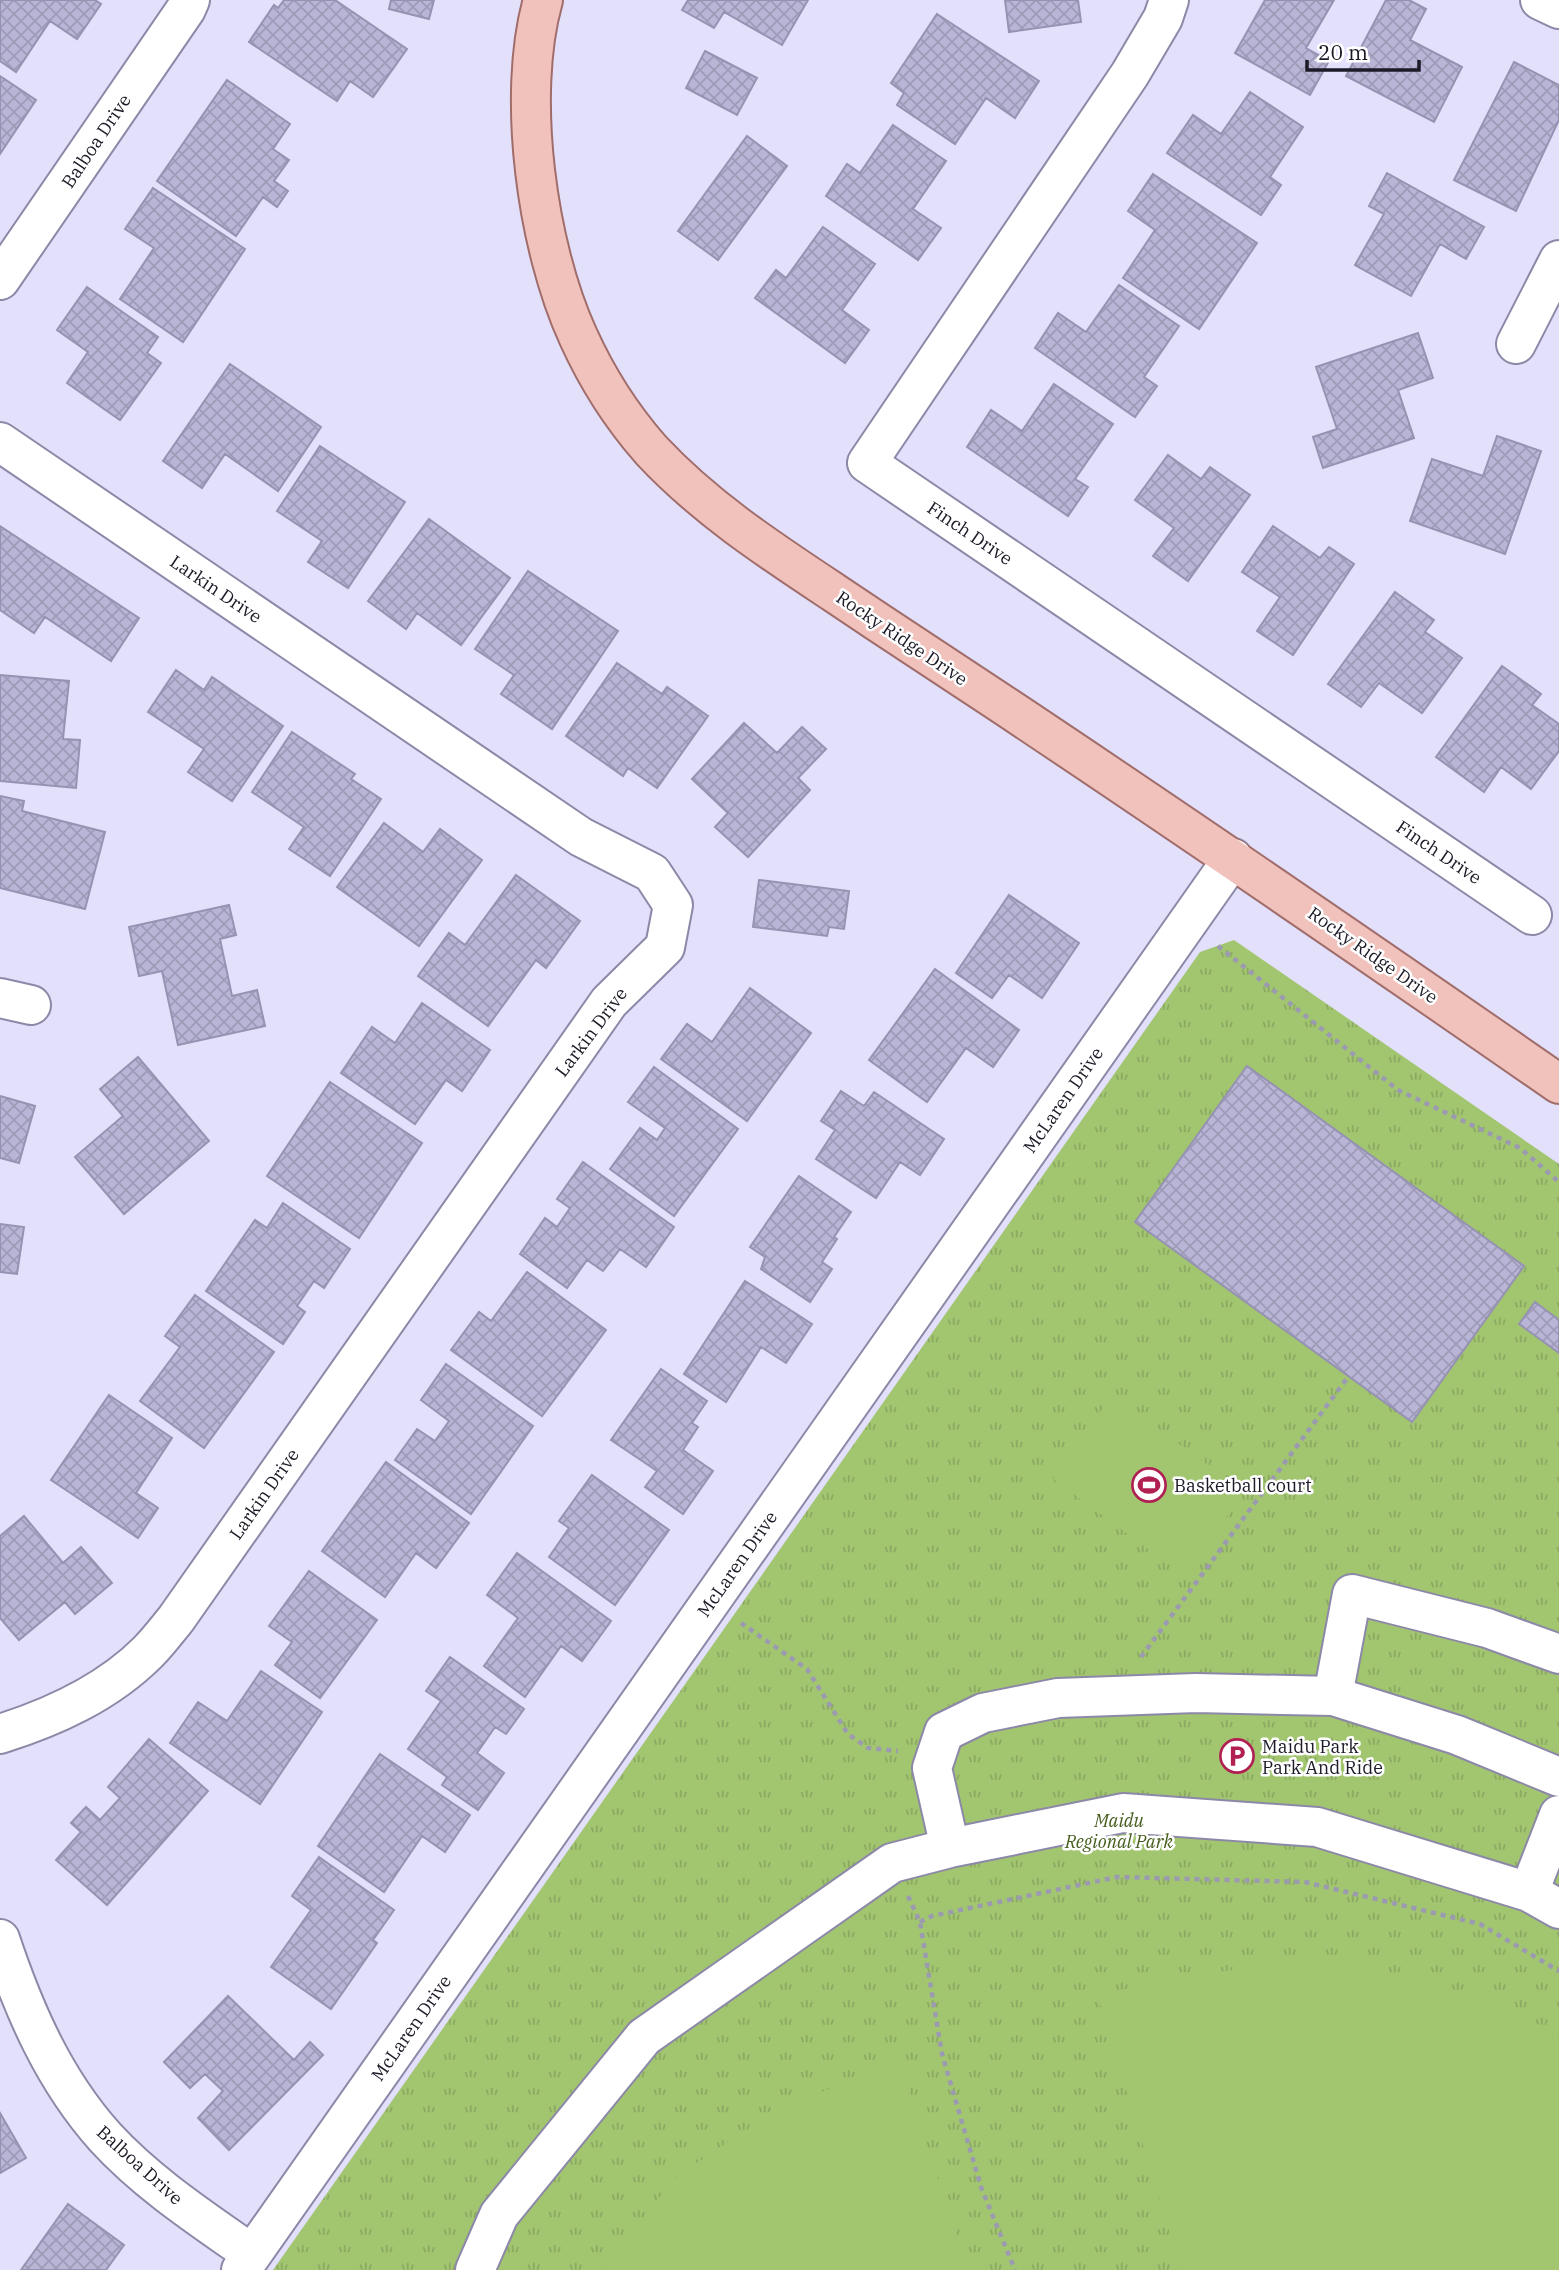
<svg xmlns="http://www.w3.org/2000/svg" width="1559" height="2270" viewBox="0 0 1559 2270" font-family="'IBM Plex Serif',serif">
<style>
.grass{fill:url(#grass-tufts)}
.garden{fill:#a2c570}
.building{fill:url(#building-cross-hatch);stroke:#9692b2;stroke-width:2}
.lines{fill:none;stroke-linecap:round;stroke-linejoin:round}
.minor-casing{stroke:#8c88a7;stroke-width:42}
.major-casing{stroke:#a06d6b;stroke-width:42}
.path{stroke:#9c9ab1;stroke-width:4.5;stroke-dasharray:5 5;stroke-linecap:butt}
.minor{stroke:#fff;stroke-width:38}
.major{stroke:#f1c2bc;stroke-width:38}
.labels{text-anchor:middle;dominant-baseline:central;stroke-width:5;stroke-linejoin:round;paint-order:stroke}
.street-label{font-size:18px;fill:#1b1a26;stroke:#fff}
.poi-label{font-size:18px;fill:#1b1a26;stroke:#fff;text-anchor:start}
.park-label{font-size:18px;font-style:italic;fill:#455d1d;stroke:#fff}
</style>
<defs>
<pattern id="grass-tufts" width="24" height="20" patternUnits="userSpaceOnUse" patternTransform="scale(1.75)"><rect width="24" height="20" fill="#a2c570"/><path d="M3 7l-1-3M5 7V3M7 7l1-3M15 17l-1-3M17 17v-4M19 17l1-3" fill="none" stroke="#8ba961"/></pattern>
<pattern id="building-cross-hatch" width="8" height="8" patternUnits="userSpaceOnUse" patternTransform="scale(1.75)"><rect width="8" height="8" fill="#b9b5d6"/><path d="M0 0l8 8M0 8l8-8" fill="none" stroke="#9e9bb8"/></pattern>
</defs>
<rect width="100%" height="100%" fill="#e3e0fc"/>
<path class="grass" d="M1234 940 1559 1164V2270H273L1200 952Z"/>
<path class="garden" d="M1112 1395 1245 1492 1183 1575 1053 1479Z
M1345 1962 1450 1988 1527 2017 1559 2038V2270H1181L1097 1994 1253 1966Z
M896 2056 969 2270H600L677 2176 754 2125Z"/>
<path class="building" d="M0 0H95L101 4 77 39 50 21 16 72 0 61Z
M284 0H335L407 49 373 97 350 81 337 101 249 42 274 5 278 8Z
M391 0H434L429 19 389 9Z
M688 0H808L782 45 724 12 714 28 682 10Z
M1005 0H1078L1081 22 1009 32Z
M1265 0H1334L1306 48 1329 61 1310 95 1235 53Z
M1386 0H1409L1426 9 1410 40 1462 67 1434 122 1346 76Z
M937 14 1039 81 1015 118 986 98 955 144 897 105 904 93 891 83Z
M705 51 757 78 737 115 686 88Z
M1514 62 1559 85V120L1516 211 1454 180Z
M0 76 36 100 0 154Z
M227 80 290 124 273 149 289 160 274 181 288 191 277 207 263 197 236 236 157 181Z
M1250 92 1303 127 1270 177 1281 185 1261 215 1167 153 1193 115 1221 134Z
M893 125 946 161 913 209 941 228 918 260 826 196 847 164 860 173Z
M747 136 787 166 718 260 678 231Z
M1387 173 1484 227 1466 259 1440 244 1411 296 1355 265 1384 214 1369 206Z
M1153 174 1257 243 1199 329 1123 278 1155 230 1128 211Z
M153 188 245 249 183 342 120 299 154 248 125 229Z
M823 227 875 264 842 310 869 330 845 363 755 298 776 270 786 278Z
M1119 285 1179 326 1144 377 1157 386 1135 417 1035 348 1058 313 1086 332Z
M87 287 158 337 147 353 161 363 120 420 67 383 88 352 57 330Z
M1418 333 1433 378 1398 390 1414 438 1323 468 1313 437 1337 429 1316 367Z
M230 364 321 427 278 491 225 454 202 488 163 461Z
M1054 384 1113 424 1075 479 1088 487 1068 516 967 447 991 410 1022 431Z
M1497 436 1541 451 1505 554 1410 521 1432 459 1483 476Z
M320 446 405 502 348 588 308 562 322 541 277 511Z
M1168 455 1201 479 1210 467 1250 495 1188 581 1153 556 1174 528 1135 500Z
M429 519 510 578 461 645 417 613 406 629 368 601Z
M0 526 139 618 111 661 45 617 34 633 0 610Z
M1273 526 1320 558 1329 547 1354 564 1293 655 1257 631 1280 597 1242 572Z
M528 571 618 631 552 729 501 694 514 675 475 649Z
M1395 592 1434 620 1425 632 1462 658 1422 713 1379 683 1361 707 1328 684Z
M617 663 662 694 667 687 708 716 657 788 628 768 623 776 566 736Z
M1502 666 1541 694 1532 705 1559 724V751L1531 789 1501 767 1484 792 1436 757Z
M176 670 204 690 212 677 283 726 232 801 188 772 204 749 148 712Z
M0 675 69 681 63 739 80 740 76 788 0 781Z
M744 723 777 753 802 727 826 749 798 778 810 790 748 857 715 827 728 813 692 779Z
M292 732 355 774 351 779 381 799 330 876 289 849 304 827 252 792Z
M0 796 24 801 22 811 105 832 85 909 0 888Z
M384 823 423 852 440 829 482 860 419 946 337 887Z
M516 875 580 921 546 968 536 960 488 1026 418 976 449 933 465 945Z
M759 880 849 891 844 929 829 927 827 936 753 927Z
M1009 895 1079 943 1042 998 1009 975 992 998 956 973Z
M229 905 236 935 220 939 232 996 257 990 265 1026 178 1045 162 971 139 976 129 927Z
M935 969 1019 1030 993 1067 966 1048 927 1102 869 1060Z
M750 988 811 1033 747 1121 661 1059 687 1024 712 1042Z
M422 1003 490 1050 462 1091 446 1080 415 1124 341 1073 372 1027 395 1043Z
M138 1057 209 1141 124 1214 75 1157 123 1116 100 1089Z
M1247 1066 1524 1266 1412 1422 1135 1222Z
M654 1067 738 1129 674 1216 610 1169 640 1128 657 1140 665 1128 628 1102Z
M330 1082 422 1143 359 1238 267 1176Z
M841 1091 864 1106 874 1092 944 1139 920 1175 900 1162 876 1198 816 1159 835 1130 821 1121Z
M0 1096 35 1106 19 1163 0 1158Z
M583 1162 674 1227 646 1267 620 1249 603 1271 587 1260 567 1288 520 1254 545 1218 557 1227 570 1208 557 1199Z
M799 1176 851 1212 834 1237 837 1239 822 1262 832 1269 810 1302 761 1269 765 1257 750 1247Z
M283 1203 350 1249 324 1288 314 1281 297 1306 305 1312 283 1344 206 1291 255 1220 267 1228Z
M0 1224 24 1227 17 1274 0 1272Z
M527 1272 606 1330 542 1416 451 1350 479 1312 491 1321Z
M745 1281 812 1324 786 1363 761 1347 726 1402 684 1374Z
M195 1295 274 1352 204 1448 140 1401 180 1347 165 1336Z
M1535 1302 1559 1320V1353L1519 1324Z
M446 1364 533 1426 471 1514 395 1460 417 1429 435 1441 449 1421 421 1400Z
M661 1369 707 1401 692 1423 698 1427 683 1450 713 1471 683 1514 645 1487 657 1471 611 1440Z
M109 1395 172 1438 136 1493 158 1508 138 1538 51 1480Z
M386 1462 469 1523 436 1568 416 1553 385 1597 322 1551Z
M592 1475 669 1530 615 1605 549 1557 569 1528 559 1521Z
M24 1516 63 1563 81 1547 112 1583 75 1614 65 1602 19 1640 0 1618V1536Z
M517 1553 611 1621 582 1661 561 1646 525 1697 484 1666 518 1618 487 1595Z
M309 1571 377 1620 320 1698 275 1665 292 1642 269 1626Z
M450 1657 524 1709 506 1734 495 1727 477 1753 504 1773 478 1810 442 1785 447 1777 408 1749 441 1701 426 1691Z
M261 1671 322 1712 260 1804 170 1743 198 1702 227 1721Z
M149 1739 208 1791 107 1905 56 1860 81 1832 71 1823 86 1807 100 1820 120 1798 108 1787Z
M380 1754 470 1815 445 1852 422 1836 384 1892 318 1846Z
M319 1857 394 1910 373 1940 377 1943 331 2009 271 1967 311 1910 292 1896Z
M228 1996 294 2060 310 2042 323 2055 229 2150 198 2118 223 2091 205 2074 190 2088 164 2062Z
M0 2113 26 2158 0 2173Z
M68 2204 124 2245 106 2270H21Z"/>
<g class="lines">
<g class="minor-casing">
<path id="minor" d="M1169 0 1163 18 1130 74 867 463 1532 915
M1540 0 1559 9
M0 280 186 9 190 0
M1516 344 1559 260
M0 442 581 837 652 873 673 905 665 947 609 1002 176 1619C167 1630 158 1642 148 1652 107 1693 54 1717 0 1734
M0 998 31 1005
M1333 1696 1352 1594 1487 1628 1559 1654
M950 1848 932 1768 944 1732 983 1713 1058 1698 1196 1693 1333 1696 1457 1735 1559 1777
M1529 1892 1559 1815
M0 1939C24 2011 54 2080 105 2137 147 2183 202 2219 252 2254
M241 2270 1233 858
M475 2270 499 2215 644 2037 892 1863 950 1848 1123 1813 1317 1827 1529 1892 1559 1909"/>
</g>
<g class="major-casing">
<path id="major" d="M543 0C516 95 537 247 578 336 596 376 622 417 651 450 704 507 768 549 833 592 888 629 943 665 999 702 1187 827 1373 955 1559 1084"/>
</g>
<path class="path" d="M1218 946 1398 1090 1520 1148 1559 1182
M741 1623 807 1669 848 1734 868 1748 898 1751
M1141 1657 1348 1377
M908 1896 920 1922 942 2054 981 2187 1015 2270
M920 1922 932 1916 1117 1877 1305 1882 1480 1924 1559 1971"/>
<use href="#minor" class="minor"/>
<use href="#major" class="major"/>
</g>
<defs>
<g id="stadium-ring" transform="scale(1.75)"><circle r="9.5" fill="#fff" stroke="#b12052" stroke-width="1.5"/><path d="M0-5a6.5 5 0 1 0 0 10a6.5 5 0 1 0 0-10ZM-3.5-1.8h7v3.6h-7Z" fill="#b12052"/></g>
<g id="parking-ring" transform="scale(1.75)"><circle r="9.5" fill="#fff" stroke="#b12052" stroke-width="1.5"/><path d="M-3.5-5.5H1a3.5 3.5 0 0 1 0 7H-1V5.5H-3.5ZM-1-3.4V-.6H.8a1.4 1.4 0 0 0 0-2.8Z" fill="#b12052"/></g>
</defs>
<g fill-rule="evenodd">
<use href="#stadium-ring" x="1149" y="1485"/>
<use href="#parking-ring" x="1237" y="1756"/>
</g>
<g class="labels">
<g class="street-label">
<text transform="translate(96 141) rotate(-56)">Balboa Drive</text>
<text transform="translate(970 533) rotate(34)">Finch Drive</text>
<text transform="translate(216 589) rotate(34)">Larkin Drive</text>
<text transform="translate(902 638) rotate(34)">Rocky Ridge Drive</text>
<text transform="translate(1439 852) rotate(34)">Finch Drive</text>
<text transform="translate(1373 955) rotate(35)">Rocky Ridge Drive</text>
<text transform="translate(591 1032) rotate(-53)">Larkin Drive</text>
<text transform="translate(1063 1100) rotate(-55)">McLaren Drive</text>
<text transform="translate(264 1494) rotate(-55)">Larkin Drive</text>
<text transform="translate(737 1564) rotate(-55)">McLaren Drive</text>
<text transform="translate(411 2028) rotate(-55)">McLaren Drive</text>
<text transform="translate(140 2165) rotate(42)">Balboa Drive</text>
</g>
<g class="poi-label">
<text x="1174" y="1485">Basketball court</text>
<text x="1262" y="1746">Maidu Park<tspan x="1262" dy="21">Park And Ride</tspan></text>
</g>
<g class="park-label">
<text x="1119" y="1820">Maidu<tspan x="1119" dy="21">Regional Park</tspan></text>
</g>
</g>
<path d="M1307 60v10h112v-10" fill="none" stroke="#1b1a26" stroke-width="3.5"/>
<text x="1318" y="60" font-size="21" fill="#1b1a26" stroke="#ffffff" stroke-width="5" paint-order="stroke">20 m</text>
</svg>
